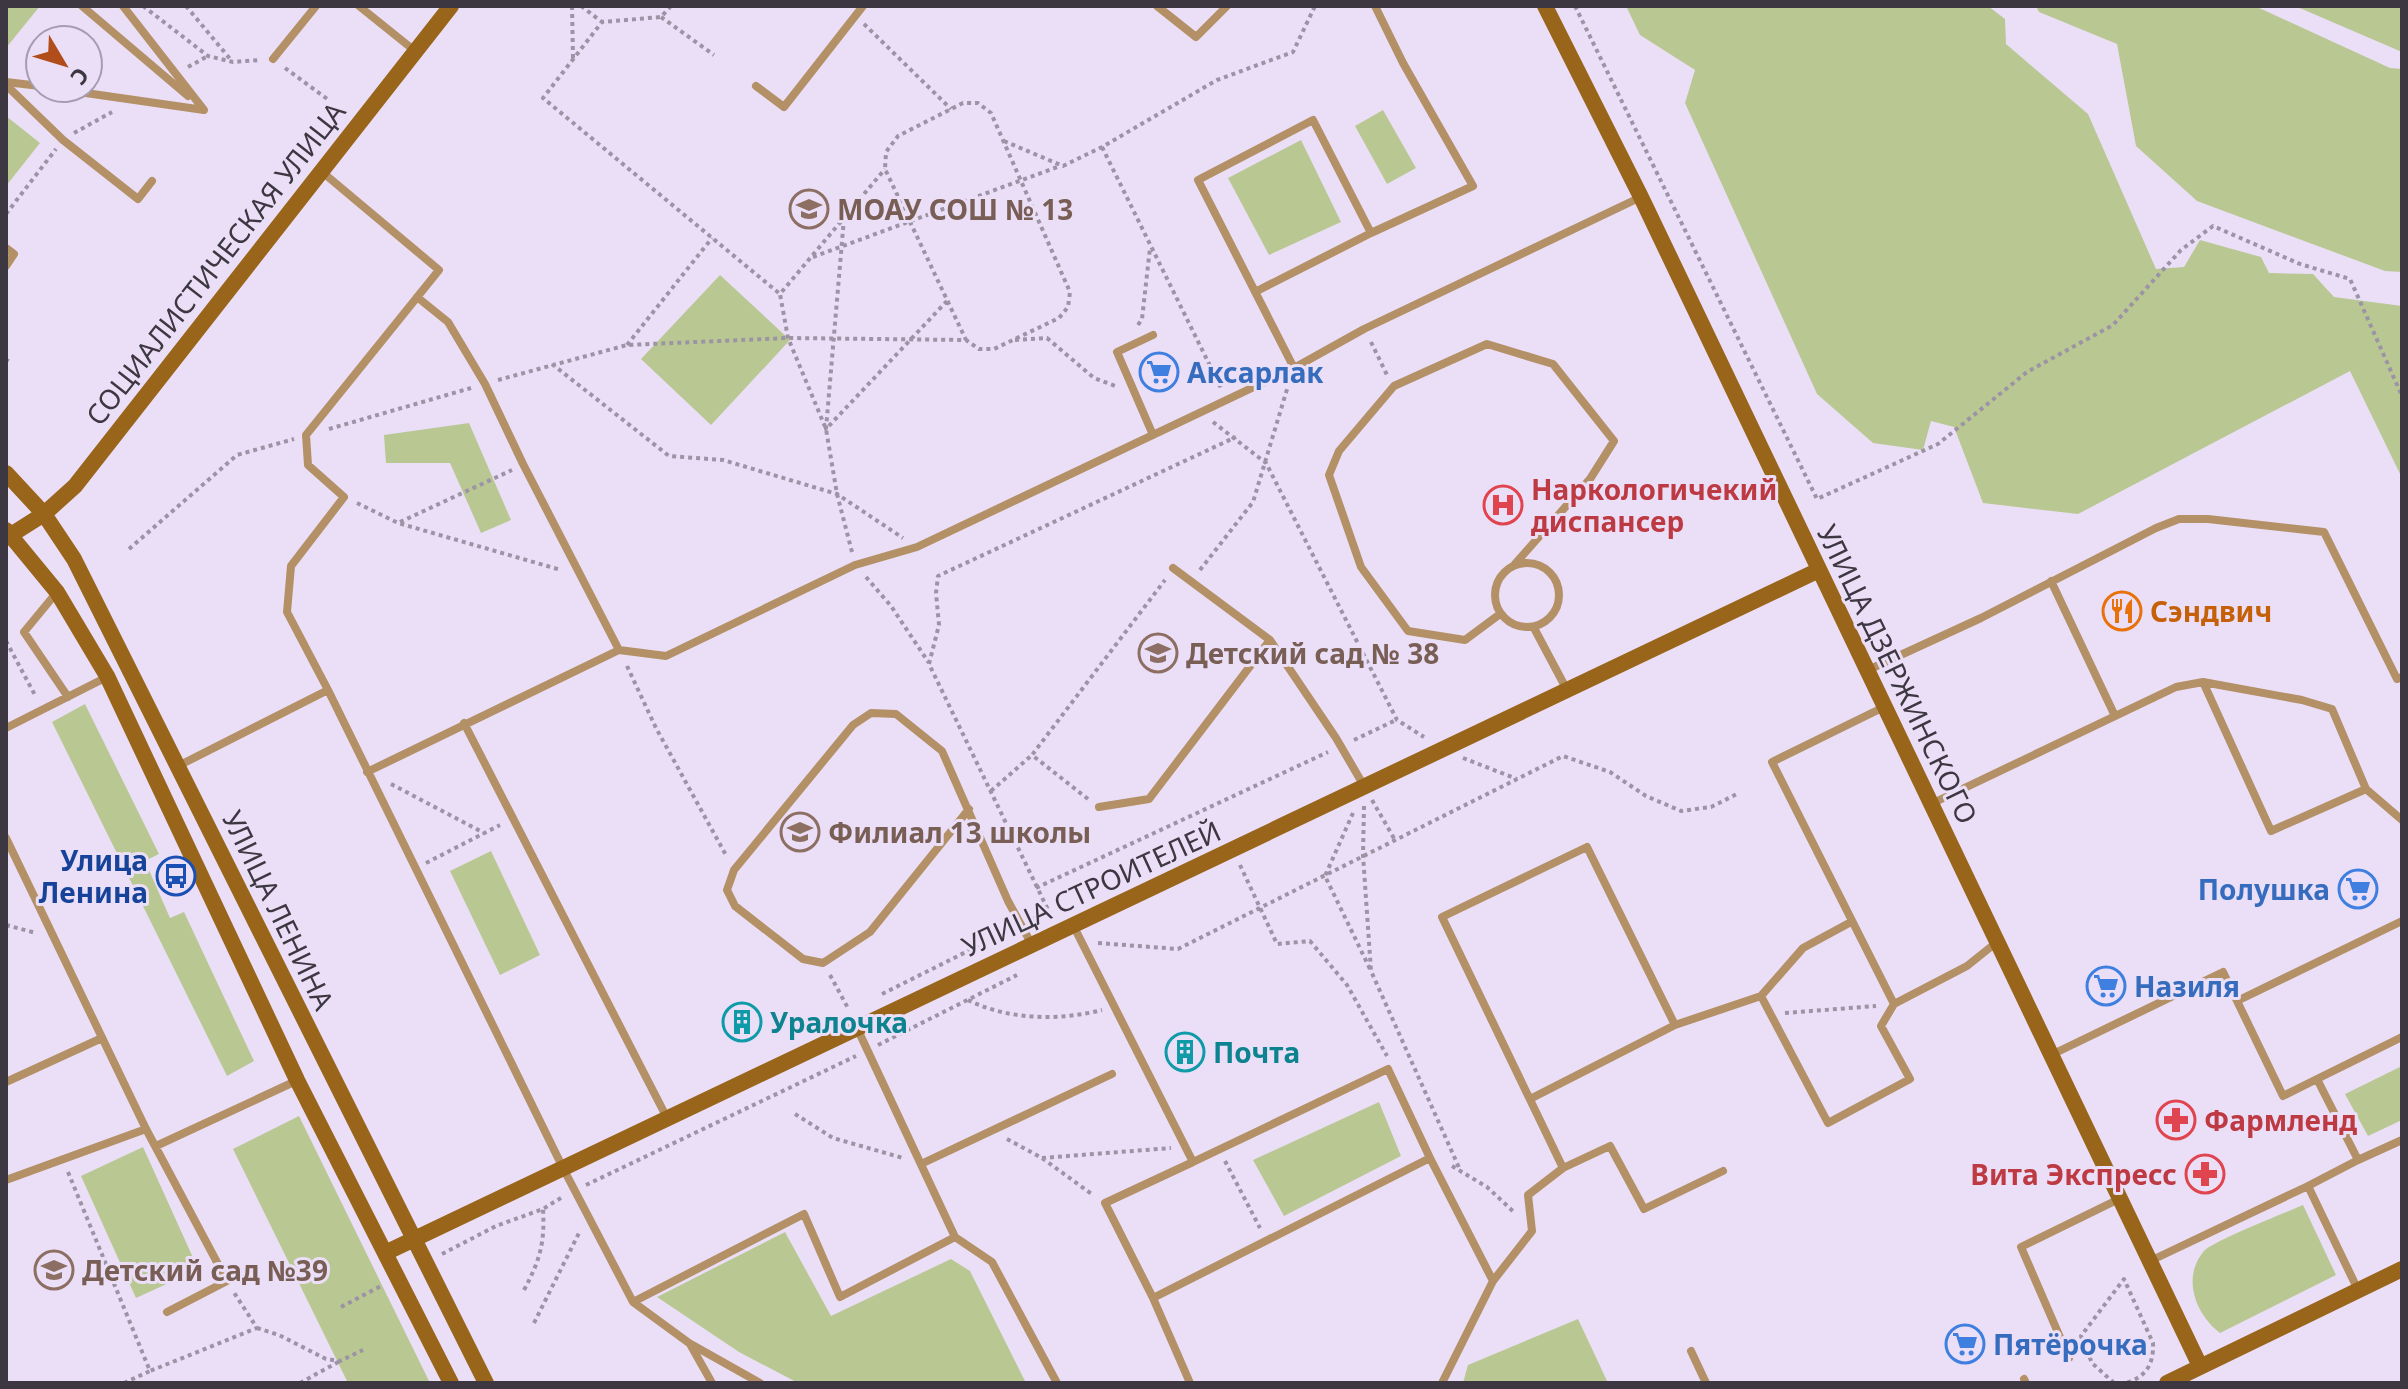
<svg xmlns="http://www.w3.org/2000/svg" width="2408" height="1389" viewBox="0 0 2408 1389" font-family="'Noto Sans',sans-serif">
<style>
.green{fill:#b9c893}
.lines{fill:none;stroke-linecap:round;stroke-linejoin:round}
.path{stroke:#9c93a5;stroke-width:4;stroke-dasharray:4 4;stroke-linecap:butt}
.lane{stroke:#b39065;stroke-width:8}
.secondary{stroke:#99651a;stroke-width:16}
.labels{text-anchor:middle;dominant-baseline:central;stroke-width:6;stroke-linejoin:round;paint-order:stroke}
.education-label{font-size:28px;font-weight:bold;fill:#785e54;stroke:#ebdff8;text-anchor:start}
.street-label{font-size:28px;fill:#3c3741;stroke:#ebdff8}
.shop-label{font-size:28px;font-weight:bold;fill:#366cbe;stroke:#ebdff8;text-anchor:start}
.health-label{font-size:28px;font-weight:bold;fill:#be3a42;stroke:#ebdff8;text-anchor:start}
.food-label{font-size:28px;font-weight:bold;fill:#c56008;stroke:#ebdff8;text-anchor:start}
.transit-label{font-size:28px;font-weight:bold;fill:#164399;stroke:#ebdff8;text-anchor:end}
.culture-label{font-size:28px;font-weight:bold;fill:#0d838f;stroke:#ebdff8;text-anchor:start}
</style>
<rect width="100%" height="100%" fill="#ebdff8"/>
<path class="green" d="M6 6H40L6 48Z
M1626 6H1988L2005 19 2006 44 2088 114 2156 269 2184 267 2200 240 2261 257 2269 273 2313 274 2334 297 2402 306V478L2350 371 2078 514 1983 503 1954 427 1931 421 1923 450 1873 443 1817 394 1685 103 1695 70 1640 35Z
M2036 6H2255L2390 68 2402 69V272L2385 271 2197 201 2136 146 2117 44 2039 12Z
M2295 6H2402V52Z
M1383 110 1416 168 1387 184 1355 126Z
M6 116 40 143 6 186Z
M1301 140 1341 222 1269 255 1228 178Z
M720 275 790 340 711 425 641 359Z
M469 423 511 520 481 533 450 463H386L384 435Z
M85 704 159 854 145 861 170 918 184 912 254 1061 227 1076 52 722Z
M491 851 540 955 500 975 450 871Z
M2402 1066V1120L2368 1136 2345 1094Z
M1379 1102 1401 1156 1284 1216 1253 1160Z
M299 1116 430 1383H348L233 1149Z
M143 1147 195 1262 192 1264 195 1271 136 1298 81 1176Z
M2303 1205 2336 1275 2220 1333C2195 1314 2181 1276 2205 1250 2214 1241 2287 1212 2303 1205Z
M785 1232 831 1316 951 1259 970 1271 1026 1383H798L739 1352 657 1297Z
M1578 1319 1608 1383H1463L1468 1365Z"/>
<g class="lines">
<path class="path" d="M143 6 208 56 233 62 259 60
M186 6 231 60
M572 6 573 58
M581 6 602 22
M671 6 661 17 602 22 543 98 780 294
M1575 6 1817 499 1938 444 2027 372 2113 325 2181 250 2213 226 2300 264 2350 279 2402 396
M661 17 714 55
M864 24 951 109
M188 67 208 56
M285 68 330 101
M74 133 112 112
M1004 141 1063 166 1102 147 1217 80 1293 52 1315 6
M1102 147 1221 388
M6 214 56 149
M844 218 826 429 947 301
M813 257 1060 166
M1138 325 1142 319 1150 248
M1015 340 1047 338 1094 378 1118 387
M1371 342 1388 377
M627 345 712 238
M6 362 9 357
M552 364 669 456 723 460 837 494 903 538
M498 380 627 345 788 338 966 340 979 349H994L1059 318 1068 307 1070 292 991 113 978 103H963L898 136 886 152 885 169 966 340
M1213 422 1266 463 1397 720 1424 737
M329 429 471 388
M357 503 398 523 561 570
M400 522 512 470
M129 549 237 455 294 439
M852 552 837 494 826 429 788 338 780 294 885 169
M1200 570 1253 502 1288 386
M866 577 891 606 929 663
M6 641 36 697
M627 666 656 728 727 857
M1354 740 1396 720
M1463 758 1517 779
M391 784 484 833
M991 791 1032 755
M1088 799 1032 755 1165 580
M1372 800 1395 840
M1364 806 1363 855 1371 971 1461 1172
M1353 813 1325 876 1371 971
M426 863 500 825
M1240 865 1277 944 1310 941 1347 985 1387 1056
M1036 888 1328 752
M1051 916 929 664 939 625 936 593 938 576 1236 437
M1032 919 1048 911
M6 925 36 933
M1098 943 1178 949 1563 756 1610 772 1646 796 1681 811 1711 807 1737 794
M830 975 849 1010
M882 994 1010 930
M968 1000C1008 1020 1059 1021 1102 1010
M1785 1013 1876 1006
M878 1045 1017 975
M795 1114 833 1138 903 1158
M1007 1139 1042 1158 1093 1195
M1042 1158 1171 1148
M1225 1161 1260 1228
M1452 1166 1487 1187 1515 1213
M68 1172 150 1371 257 1328 233 1291
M586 1185 856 1056
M442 1254 496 1226 543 1209 564 1196
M524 1290C540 1260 545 1243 543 1209
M341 1307 381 1286
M534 1323 580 1231
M257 1328 279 1335 326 1359 340 1361 363 1350
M124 1383 150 1371
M300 1383 340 1361
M2114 1383 2092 1363 2081 1336 2124 1279 2153 1343C2154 1365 2145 1378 2125 1383"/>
<path class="lane" d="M82 6 188 96
M359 6 415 51
M1157 6 1196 37 1227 6
M273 59 316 6
M6 82 40 86
M6 85 63 140 138 199 152 181
M756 86 784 107 863 6
M51 88 204 110 123 6
M1371 233 1313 120 1198 180 1294 368 1364 329 1641 197
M6 248 14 254 6 266
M1255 292 1371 233 1473 186 1403 63 1375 6
M417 297 448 322 485 384 523 464 619 650
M1153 335 1117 352 1153 435
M1495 595a32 32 0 1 1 64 0a32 32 0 1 1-64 0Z
M1173 568 1270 640 1336 738 1364 786
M2051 581 2115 716
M57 592 24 632 68 697
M1500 614 1465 640 1408 631 1361 567 1329 475 1339 451 1394 386 1487 344 1553 364 1614 441 1590 479 1515 564
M1534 628 1567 690
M1868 670 1981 618 2156 528 2179 519H2208L2324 532 2397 679 2402 677
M2203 682 2302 700 2332 709 2366 789 2402 820
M328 690 563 1168 633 1302 689 1343 760 1383
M1884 707 1772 762 1894 1004
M464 723 667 1118
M6 728 107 677
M178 766 328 690 287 612 291 566 344 497 308 465 306 435 439 270 321 171
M367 772 619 650 666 656 855 565 917 547 1294 368
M1931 804 2176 687 2203 682 2271 831 2366 789
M1099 807 1149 799 1270 640
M969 809 870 932 823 963 803 959 735 906 727 890 734 870 853 725 871 713 896 714 942 751 1008 901 1032 945
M6 838 146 1129 227 1281 167 1312
M1073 925 1193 1162 1105 1203 1153 1298 1190 1383
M1761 996 1828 1123 1910 1079 1881 1026 1894 1004 1967 966 1997 942
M2237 1001 2402 921
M1675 1025 1587 847 1442 917 1563 1168 1610 1146 1644 1209 1723 1171
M857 1028 955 1237 992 1262 1057 1383
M2051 1055 2223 972 2283 1096 2317 1079
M6 1082 102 1038
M1530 1099 1675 1025 1761 996 1803 948 1851 922
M156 1146 296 1081
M1430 1158 1493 1281 1442 1383
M2358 1160 2402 1140
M921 1164 1112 1074
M6 1180 146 1129
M2308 1186 2358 1160 2317 1079 2402 1037
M2150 1261 2308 1186 2358 1290
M1493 1281 1532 1231 1528 1195 1563 1168
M1153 1298 1430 1158 1388 1069 1193 1162
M633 1302 804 1214 840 1297 955 1237
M690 1344 712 1383
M1691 1351 1706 1383
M2069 1358 2021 1247 2119 1199
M2024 1379 2026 1383"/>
<path class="secondary" d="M1545 6 1641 197 2200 1366
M6 473 44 514 74 559 486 1383
M6 530 57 592 107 676 297 1080 451 1383
M6 538 44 514 75 486 451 6
M385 1253 1819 570
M2167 1383 2402 1269"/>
</g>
<defs>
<g id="school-ring" transform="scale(2)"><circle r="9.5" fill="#ebdff8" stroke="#8d6e63" stroke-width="1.5"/><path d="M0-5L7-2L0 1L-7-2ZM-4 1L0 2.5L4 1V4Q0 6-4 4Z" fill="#8d6e63"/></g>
<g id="supermarket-ring" transform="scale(2)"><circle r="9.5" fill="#ebdff8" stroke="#3f7fe0" stroke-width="1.5"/><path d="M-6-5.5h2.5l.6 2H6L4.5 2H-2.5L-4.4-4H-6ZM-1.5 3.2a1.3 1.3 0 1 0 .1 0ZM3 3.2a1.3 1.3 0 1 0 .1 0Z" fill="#3f7fe0"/></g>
<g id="hospital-ring" transform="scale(2)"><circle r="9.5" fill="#ebdff8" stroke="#e0444e" stroke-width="1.5"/><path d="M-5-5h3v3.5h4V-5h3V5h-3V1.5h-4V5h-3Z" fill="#e0444e"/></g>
<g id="restaurant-ring" transform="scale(2)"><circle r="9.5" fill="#ebdff8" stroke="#e8710a" stroke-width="1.5"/><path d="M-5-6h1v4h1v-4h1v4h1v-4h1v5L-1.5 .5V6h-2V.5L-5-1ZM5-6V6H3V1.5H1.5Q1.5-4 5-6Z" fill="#e8710a"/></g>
<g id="bus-ring" transform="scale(2)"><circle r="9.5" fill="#ebdff8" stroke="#1a4fb4" stroke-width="1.5"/><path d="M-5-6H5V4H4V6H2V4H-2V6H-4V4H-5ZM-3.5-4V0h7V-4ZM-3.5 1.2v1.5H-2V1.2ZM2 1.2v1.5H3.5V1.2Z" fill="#1a4fb4"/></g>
<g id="building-ring" transform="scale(2)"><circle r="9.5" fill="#ebdff8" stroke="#0f9aa8" stroke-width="1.5"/><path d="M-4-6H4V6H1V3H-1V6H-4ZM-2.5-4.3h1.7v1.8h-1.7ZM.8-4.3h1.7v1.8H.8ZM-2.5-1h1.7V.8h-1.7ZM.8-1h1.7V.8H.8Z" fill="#0f9aa8"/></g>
<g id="pharmacy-ring" transform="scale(2)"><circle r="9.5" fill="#ebdff8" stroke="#e0444e" stroke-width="1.5"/><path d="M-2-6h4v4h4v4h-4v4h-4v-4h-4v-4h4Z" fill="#e0444e"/></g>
</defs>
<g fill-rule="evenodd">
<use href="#school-ring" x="809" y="209"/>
<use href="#supermarket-ring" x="1159" y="372"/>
<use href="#hospital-ring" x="1503" y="505"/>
<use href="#restaurant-ring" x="2122" y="611"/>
<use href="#school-ring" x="1158" y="653"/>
<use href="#school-ring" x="800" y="832"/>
<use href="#bus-ring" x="176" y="876"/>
<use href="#supermarket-ring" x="2358" y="889"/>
<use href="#supermarket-ring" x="2106" y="986"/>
<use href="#building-ring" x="742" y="1022"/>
<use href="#building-ring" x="1185" y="1052"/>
<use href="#pharmacy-ring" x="2176" y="1120"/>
<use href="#pharmacy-ring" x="2205" y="1174"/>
<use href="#school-ring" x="54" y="1270"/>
<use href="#supermarket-ring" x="1965" y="1344"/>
</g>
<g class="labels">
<g class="education-label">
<text x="837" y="209">МОАУ СОШ № 13</text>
<text x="1186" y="653">Детский сад № 38</text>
<text x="828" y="832">Филиал 13 школы</text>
<text x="82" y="1270">Детский сад №39</text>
</g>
<g class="street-label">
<text transform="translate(215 263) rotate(-52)">СОЦИАЛИСТИЧЕСКАЯ УЛИЦА</text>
<text transform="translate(1898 674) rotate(64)">УЛИЦА ДЗЕРЖИНСКОГО</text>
<text transform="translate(1091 888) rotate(-25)">УЛИЦА СТРОИТЕЛЕЙ</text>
<text transform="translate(279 910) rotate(64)">УЛИЦА ЛЕНИНА</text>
</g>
<g class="shop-label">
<text x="1187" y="372">Аксарлак</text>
<text x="2330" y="889" text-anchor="end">Полушка</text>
<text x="2134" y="986">Назиля</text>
<text x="1993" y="1344">Пятёрочка</text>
</g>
<g class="health-label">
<text x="1531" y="489">Наркологичекий<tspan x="1531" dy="32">диспансер</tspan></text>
<text x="2204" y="1120">Фармленд</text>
<text x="2177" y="1174" text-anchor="end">Вита Экспресс</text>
</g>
<g class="food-label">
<text x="2150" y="611">Сэндвич</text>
</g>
<g class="transit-label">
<text x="148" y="860">Улица<tspan x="148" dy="32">Ленина</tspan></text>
</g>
<g class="culture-label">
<text x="770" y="1022">Уралочка</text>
<text x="1213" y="1052">Почта</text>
</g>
</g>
<rect width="2408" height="1389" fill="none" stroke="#3c3741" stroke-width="16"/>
<g transform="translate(64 64) rotate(128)"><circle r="38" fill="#ebdff8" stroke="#a59caf" stroke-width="2"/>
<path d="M0-6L14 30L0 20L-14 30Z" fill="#b14d1b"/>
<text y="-12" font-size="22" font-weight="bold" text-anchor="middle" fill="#3c3741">С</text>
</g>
</svg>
